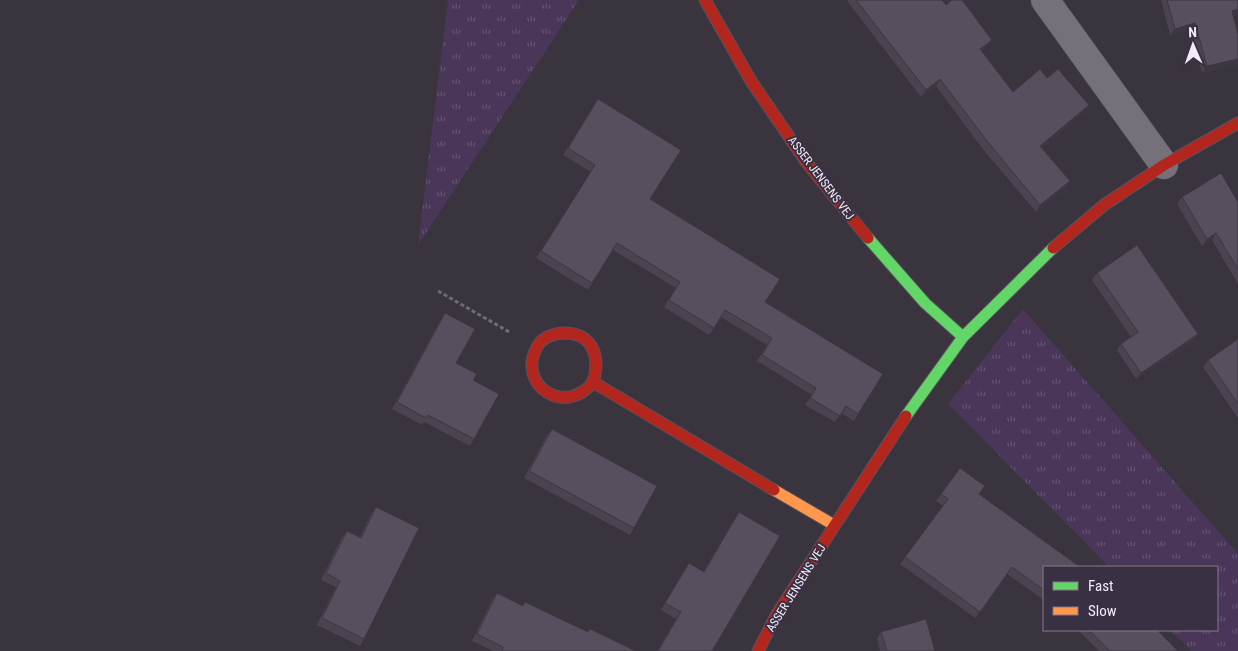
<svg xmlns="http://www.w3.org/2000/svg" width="1238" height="651" viewBox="0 0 1238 651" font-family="'Roboto Condensed',sans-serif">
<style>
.grass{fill:url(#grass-tufts)}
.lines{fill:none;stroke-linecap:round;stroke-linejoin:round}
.street-casing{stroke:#57525c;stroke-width:29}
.fast-casing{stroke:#57525c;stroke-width:13}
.slow-casing{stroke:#57525c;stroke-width:13}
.jam-casing{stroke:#57525c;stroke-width:13}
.path{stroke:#716b75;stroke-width:3;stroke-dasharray:4 2.5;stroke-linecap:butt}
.street{stroke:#757079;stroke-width:28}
.fast{stroke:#63d668;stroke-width:11}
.slow{stroke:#ff974d;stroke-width:11}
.jam{stroke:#b3261e;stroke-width:11}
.wall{fill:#4b4450}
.shaded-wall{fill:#3d3741}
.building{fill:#574f5d;stroke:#3d3741}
.labels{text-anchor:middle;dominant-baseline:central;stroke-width:4;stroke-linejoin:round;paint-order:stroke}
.street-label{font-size:12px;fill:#f1ebf8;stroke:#3a3043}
</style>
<defs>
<pattern id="grass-tufts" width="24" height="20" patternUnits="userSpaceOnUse" patternTransform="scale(1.25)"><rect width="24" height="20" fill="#493659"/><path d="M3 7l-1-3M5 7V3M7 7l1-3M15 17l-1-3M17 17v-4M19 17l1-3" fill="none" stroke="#645372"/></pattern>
</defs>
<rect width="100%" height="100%" fill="#3a343f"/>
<path class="grass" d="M448 0H579L418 245Z
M1023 309 1238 554V651H1191L1170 630H1217V567H1109L948 404Z"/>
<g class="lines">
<g class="street-casing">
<path id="street" d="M1045 0 1164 165"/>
</g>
<g class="fast-casing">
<path id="fast" d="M868 238 925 303 963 337
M906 416 963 337 1053 248"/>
</g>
<g class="slow-casing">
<path id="slow" d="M774 490 834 525"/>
</g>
<g class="jam-casing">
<path id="jam" d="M705 0 751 81 807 163 868 238
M1053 248 1104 205 1164 165 1238 123
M593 382C600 360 595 335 567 333 556 333 543 336 537 347 516 386 566 417 593 382L774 490
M758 651 777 614 906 416"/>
</g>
<path class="path" d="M438 291 511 333"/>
<use href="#street" class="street"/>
<use href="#fast" class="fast"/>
<use href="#slow" class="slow"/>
<use href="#jam" class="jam"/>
</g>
<path class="wall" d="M848 0H942L946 5 992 40 987 46 981 51 1013 92 1047 78 1084 112 1042 147 1070 181 1065 188 1036 212 982 148 936 86 921 97 847 1Z
M1161 0H1238V15L1233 16 1238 34V64L1202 73 1191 30 1170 35Z
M598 99 650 199 765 302 858 414 854 421 841 413 835 422 805 405 812 395 757 361 767 345 721 317 709 335 664 307 676 288 613 250 588 290 536 258 591 172 563 155Z
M1182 197 1238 202V284L1212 240 1202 246 1177 204Z
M1097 273 1198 334 1193 341 1136 379 1117 350 1121 344 1131 337 1092 280Z
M445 313 456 363 473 380 474 439 470 446 424 422 422 425 392 409 441 319Z
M1238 339V418L1203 367 1208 360Z
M552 429 634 528 630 535 524 478 547 435Z
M960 468 979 495 1044 567V600L1007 574 975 618 900 564 943 506 936 501Z
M376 507 364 639 360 646 317 625 336 587 321 580 342 537 347 531 360 537 371 514Z
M739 512 712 651H657L676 619 661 610 684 570 689 563 703 572Z
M497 593 522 606 525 602 587 632 590 629 636 651H493L472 641 492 600Z
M1078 630H1157L1178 651H1099Z
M881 632 935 651H880L877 639Z"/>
<path class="shaded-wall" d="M1238 9V15L1227 17 1232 11Z
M1195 23 1191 30 1170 35 1175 29Z
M992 40 987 46 975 56 980 49Z
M1238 59V64L1202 73 1207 66Z
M940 79 936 86 921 97 926 90Z
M1089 105 1084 112 1036 152 1040 146Z
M1070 181 1065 188 1036 212 1040 205Z
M1216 233 1212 240 1202 246 1207 239Z
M1198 334 1193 341 1136 379 1141 373Z"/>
<path class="building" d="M856 0H942L946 5 952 0H962L992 40 980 49 1013 92 1040 69 1047 78 1058 69 1089 105 1040 146 1070 181 1040 205 987 141 940 79 926 90Z
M1167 0H1238V9L1232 11 1238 34V59L1207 66 1195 23 1175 29Z
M598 99 681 150 650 199 780 279 765 302 883 374 858 414 846 406 840 416 810 398 816 388 762 355 772 338 725 310 714 328 669 300 680 282 617 243 592 283 541 251 595 165 568 148Z
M1221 173 1238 202V269L1216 233 1207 239 1182 197Z
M1137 245 1198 334 1141 373 1121 344 1138 332 1097 273Z
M445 313 475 329 456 363 477 374 473 380 499 394 474 439 428 415 426 418 397 402Z
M1238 339V404L1208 360Z
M552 429 657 486 634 528 529 471Z
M960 468 985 486 979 494 1080 567H1044V590L1012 567 980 612 905 557 948 499 941 494Z
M376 507 419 528 364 639 322 618 340 581 326 573 347 531 361 538Z
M739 512 780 536 712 651H658L681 612 665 603 689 563 704 572Z
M497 593 523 606 525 602 588 632 590 629 636 651H502L503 647 477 634Z
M926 619 935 651H887L881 632Z
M1089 630H1157L1178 651H1110Z"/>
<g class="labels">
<g class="street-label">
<text transform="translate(821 178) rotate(53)">ASSER JENSENS VEJ</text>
<text transform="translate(796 588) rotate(-58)">ASSER JENSENS VEJ</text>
</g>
</g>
<rect x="1043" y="566" width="175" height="65" fill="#3a3043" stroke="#837b8b"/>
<rect x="1053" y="582" width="25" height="8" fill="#63d668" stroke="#837b8b"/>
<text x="1088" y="591" font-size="15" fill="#f1ebf8">Fast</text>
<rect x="1053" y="607" width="25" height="8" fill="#ff974d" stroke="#837b8b"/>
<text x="1088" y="616" font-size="15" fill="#f1ebf8">Slow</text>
<g transform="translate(1193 45) rotate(358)" stroke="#3a3043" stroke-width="4" paint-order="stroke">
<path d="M0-4L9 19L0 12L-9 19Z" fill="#f1ebf8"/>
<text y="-8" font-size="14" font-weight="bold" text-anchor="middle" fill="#f1ebf8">N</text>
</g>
</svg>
